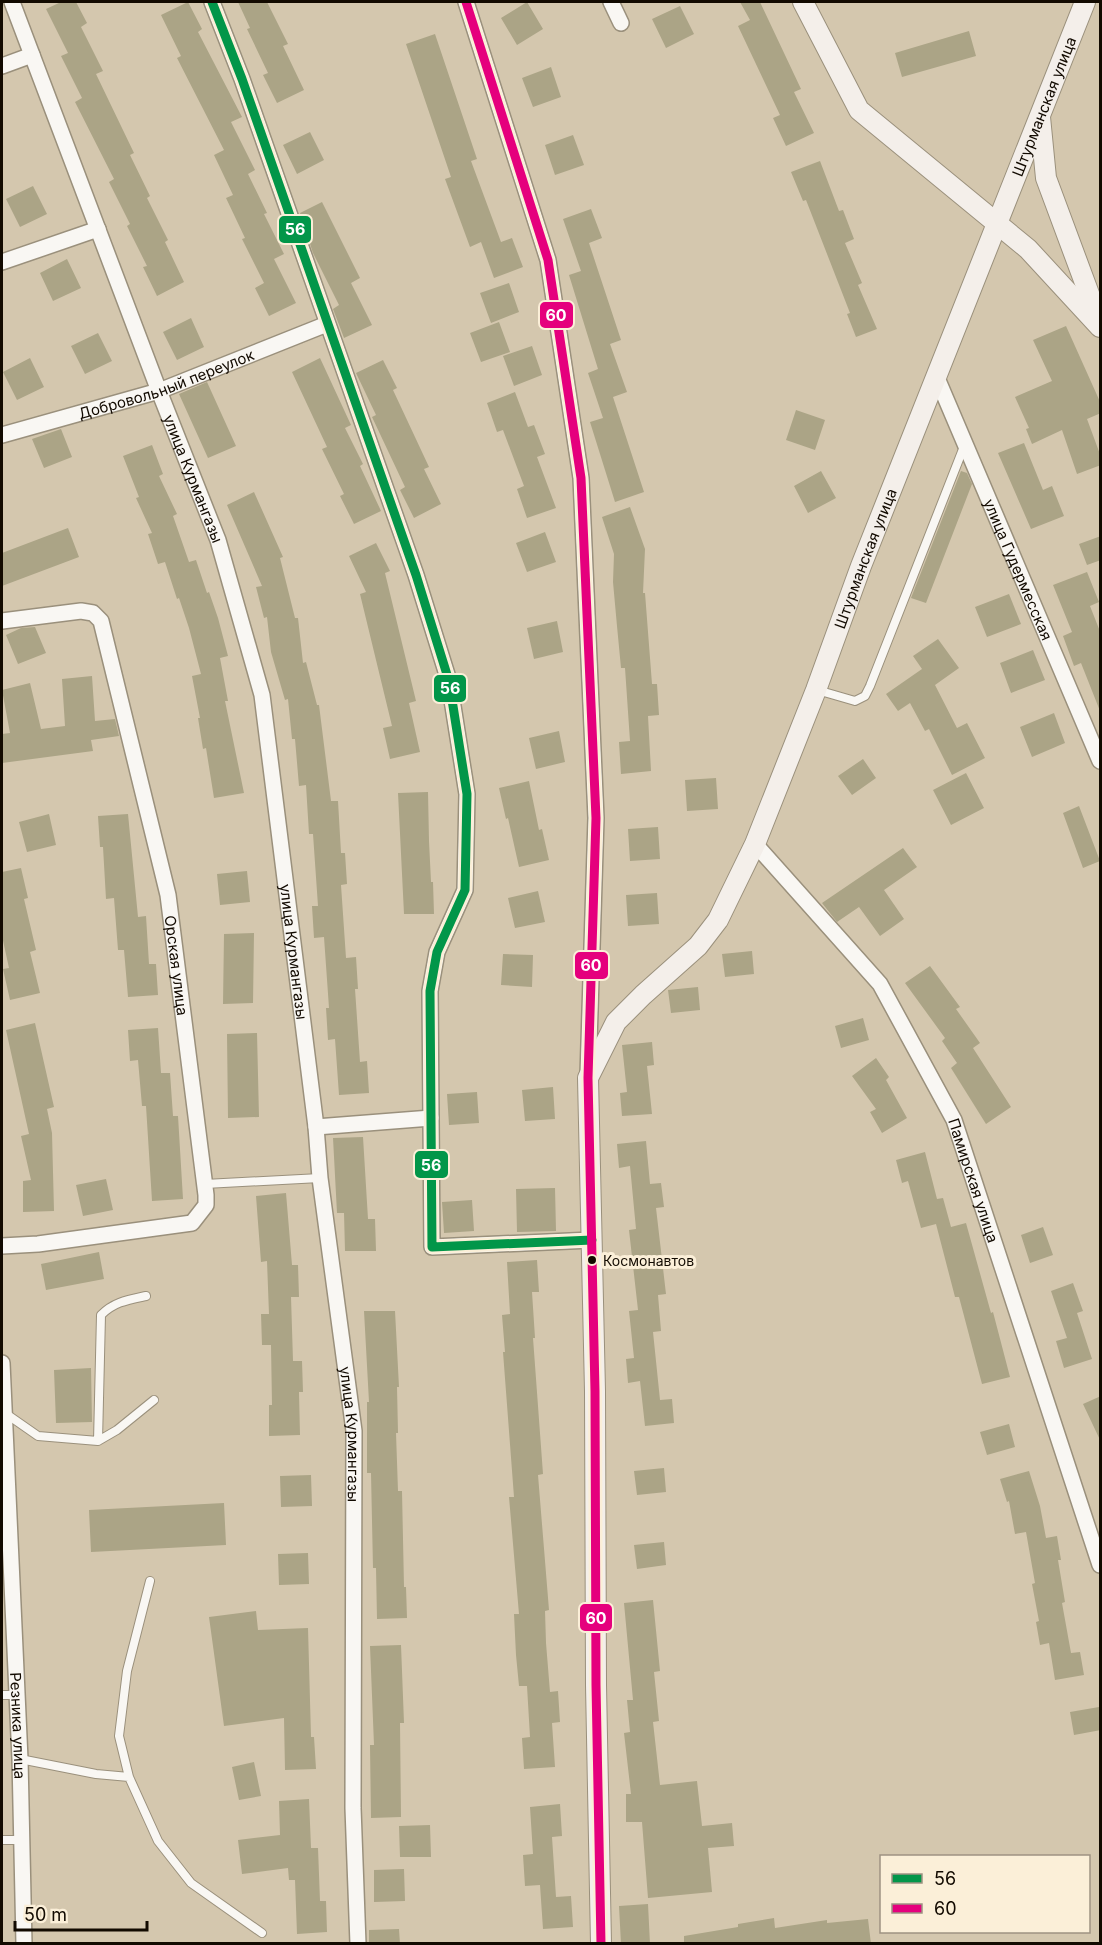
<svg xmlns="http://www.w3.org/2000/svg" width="1102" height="1945" viewBox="0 0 1102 1945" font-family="Inter,sans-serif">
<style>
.building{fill:#aba486}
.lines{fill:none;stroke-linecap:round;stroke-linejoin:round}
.lane-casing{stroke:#9a907c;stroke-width:10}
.street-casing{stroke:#9a907c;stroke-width:18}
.secondary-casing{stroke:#9a907c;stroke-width:22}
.lane{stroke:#f9f7f3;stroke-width:8}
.street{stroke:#f9f7f3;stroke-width:15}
.secondary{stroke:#f4efea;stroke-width:20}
.bus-1-casing{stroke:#fbefd8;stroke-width:14}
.bus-2-casing{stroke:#fbefd8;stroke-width:14}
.bus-1{stroke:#029649;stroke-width:9}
.bus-2{stroke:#e5007d;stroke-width:9}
.bus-dot{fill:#120a00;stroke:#fbefd8;stroke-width:2}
.labels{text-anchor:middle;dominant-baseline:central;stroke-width:6;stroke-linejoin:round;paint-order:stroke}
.bus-label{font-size:14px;fill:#120a00;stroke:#fbefd8;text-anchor:start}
.street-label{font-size:15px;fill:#120a00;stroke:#fbefd8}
.line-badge{stroke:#fbefd8;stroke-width:2}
.badge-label{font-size:16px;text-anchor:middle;font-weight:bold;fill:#fff}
</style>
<rect width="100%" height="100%" fill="#d4c7ae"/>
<path class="building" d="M61 2H76L87 23 81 27 103 71 96 74 134 153 130 155 150 196 147 198 168 240 165 242 184 282 157 296 143 267 147 266 127 226 130 224 109 182 114 179 75 102 82 98 61 56 68 53 46 9Z
M188 2 202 29 198 32 242 117 231 122 255 170 248 174 267 213 264 214 284 254 274 259 296 303 269 316 255 288 264 283 242 239 245 238 226 198 233 195 214 155 224 150 177 58 181 56 161 15Z
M238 2H267L288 44 283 46 304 90 277 103 263 75 268 73 247 29 250 28Z
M527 2 543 29 517 45 501 18Z
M740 2H760L801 89 794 92 814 133 786 146 773 118 780 115 738 26 750 20Z
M680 6 694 34 666 48 652 19Z
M969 31 976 56 902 77 895 53Z
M435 34 477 159 471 161 501 242 512 238 523 267 494 278 481 242 470 247 445 179 451 177 406 44Z
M551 67 561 97 533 107 522 78Z
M310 132 324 160 297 174 283 145Z
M573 135 584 165 555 175 545 145Z
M820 161 839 211 843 210 854 239 845 243 862 283 858 285 877 329 856 337 847 314 850 313 806 200 803 201 791 172Z
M33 186 47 214 20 227 6 199Z
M322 202 360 278 351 283 372 325 344 338 333 309 339 305 313 253 300 213Z
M591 209 602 238 589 243 621 340 610 344 627 392 613 397 644 492 615 502 590 422 603 418 588 373 598 369 569 275 581 271 563 219Z
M67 259 81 288 53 301 40 273Z
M509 283 519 312 491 323 480 293Z
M191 318 204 347 177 360 163 332Z
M499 322 510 352 481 362 470 333Z
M1066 326 1101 404V413L1087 419 1101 457V465L1077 474 1062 430 1032 444 1026 429 1029 428 1015 397 1052 381 1033 340Z
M98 333 112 361 85 374 71 346Z
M532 346 542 375 514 386 503 356Z
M30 358 44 387 17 400 3 372Z
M320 358 351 425 345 428 363 464 360 466 381 511 354 524 340 496 344 494 322 449 327 447 292 372Z
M383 360 397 388 393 390 429 467 424 469 441 504 414 518 400 490 405 487 372 417 376 415 356 373Z
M207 382 236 446 208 458 179 394Z
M515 392 528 427 534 425 545 454 537 457 556 508 527 518 517 489 524 486 503 430 497 432 487 403Z
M796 410 825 420 815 450 786 440Z
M61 429 72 457 44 468 32 439Z
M1024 443 1043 490 1052 486 1064 516 1031 529 998 453Z
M152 445 163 474 159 476 177 514 173 516 189 562 196 560 207 593 209 592 218 618 228 656 220 658 228 701H225L244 793 214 798 206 748 203 749 198 718H200L192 676 201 674 189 628 179 598 177 599 165 562 158 564 148 534 152 533 136 498 139 497 123 456Z
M821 471 836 498 808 513 794 486Z
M961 471 967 473 972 484 926 603 911 598Z
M254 492 283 557 280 558 295 618H298L303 663 306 662 317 705H319L331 801H338L341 853H345L347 884 341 885 346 958 356 957 358 989H355L360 1062 367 1061 369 1093 339 1095 335 1039 328 1040 326 1008H329L324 937 314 938 312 906H318L313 834H309L306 785 299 786 295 739H292L288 699 285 700 271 652 267 617 264 618 256 587 262 586 227 505Z
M630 507 645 549 643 593H645L652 684H657L659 715 648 716 651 771 621 774 619 742 630 741 625 668H621L617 626 613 582 614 554 602 517Z
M68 528 79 557 2 586V553Z
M545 532 556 562 527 572 516 543Z
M1101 536V560L1087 565 1079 544Z
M376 543 390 571 385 573 416 701 409 703 420 752 390 759 383 728 392 726 360 594 366 592 349 556Z
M1087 572 1099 602 1090 606 1101 634 1100 711 1081 663 1074 666 1063 636 1072 632 1053 585Z
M1009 594 1021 624 987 637 975 607Z
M557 621 563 652 534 659 527 628Z
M35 627 46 653 18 664 6 635 21 628Z
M938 639 959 668 935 685 957 728 967 723 985 758 952 775 929 729 925 731 910 703 898 711 886 694 922 669 913 656Z
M1033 650 1045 680 1011 693 1000 663Z
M92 676 95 721 115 719 119 736 91 740 93 751 2 763V734L10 733 2 690 30 683 41 729 65 726 62 679Z
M1054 713 1065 743 1032 757 1020 727Z
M559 731 565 762 536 769 529 738Z
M863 759 876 778 852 795 838 776Z
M966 773 984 808 951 825 933 790Z
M716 778 718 809 687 811 685 780Z
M529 781 539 830 542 829 549 860 519 867 508 818 506 819 499 788Z
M428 792 429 841 431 882H433L434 914H404L398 793Z
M1079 806 1100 861 1083 868 1063 813Z
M49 814 56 845 27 852 19 822Z
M128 814 138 917 146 916 149 964H156L158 995 128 997 124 950H118L114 898 106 899 103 847H100L98 816Z
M658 827 660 859 630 861 628 829Z
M903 848 917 867 884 890 904 919 880 936 859 907 837 922 822 903Z
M21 868 28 898 24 899 36 950 30 952 40 993 10 1000 3 969 9 968 2 936V872Z
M247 871 250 902 220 905 217 874Z
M538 891 545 922 515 928 508 898Z
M657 893 659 924 628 926 626 895Z
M254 933 253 1003 223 1004 224 934Z
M752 951 754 974 725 977 722 954Z
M503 954 533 955 532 987 501 985Z
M930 966 960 1007 956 1009 980 1043 973 1048 1011 1107 986 1124 951 1068 957 1063 942 1041 945 1038 905 983Z
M698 987 700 1010 671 1013 668 990Z
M863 1018 869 1040 841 1048 835 1026Z
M35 1023 54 1107 47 1109 52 1133 54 1211 23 1212V1181L31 1180 21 1136 29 1134 6 1030Z
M158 1028 161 1073H170L173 1116H178L183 1199 152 1201 146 1106H142L138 1060 130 1061 128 1030Z
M257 1033 259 1117 228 1118 227 1034Z
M652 1042 654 1065 647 1066 652 1114 622 1116 620 1093 627 1092 622 1045Z
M876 1058 889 1077 886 1080 907 1118 882 1133 870 1112 876 1109 852 1076Z
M553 1087 555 1119 525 1121 522 1090Z
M477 1092 479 1123 449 1125 447 1094Z
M363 1137 368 1219H375L376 1251H345L344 1213H337L333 1138Z
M646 1141 650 1184 661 1183 664 1207 656 1208 666 1294 658 1295 661 1331 653 1332 660 1400 672 1399 674 1423 645 1426 640 1381 628 1383 626 1359 634 1358 629 1311 638 1310 629 1230 636 1229 630 1166 619 1168 617 1144Z
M925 1152 937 1199 943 1198 951 1227 966 1223 991 1313 993 1312 1010 1377 982 1384 959 1297H955L936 1224 921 1228 908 1181 902 1183 896 1160Z
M106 1179 113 1210 83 1216 76 1185Z
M555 1188 556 1231 517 1232 516 1189Z
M286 1193 292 1265H298L299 1297H291L293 1361H302L303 1392H299L300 1435 269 1436V1405H272L271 1345H262L261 1314H269L267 1261 261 1262 256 1196Z
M472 1200 474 1231 444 1233 442 1202Z
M1043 1227 1053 1255 1030 1263 1021 1235Z
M99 1252 104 1279 46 1290 41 1264Z
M537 1260 539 1292H532L535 1338H533L543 1474 538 1475 549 1610 545 1611 546 1643 550 1692 558 1691 560 1722 552 1723 555 1767 524 1769 522 1738 530 1737 527 1686H519L516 1655 514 1614H519L509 1497H514L503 1352H505L502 1315 510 1314 507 1262Z
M1073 1283 1083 1311 1077 1313 1092 1359 1064 1368 1056 1341 1067 1338 1051 1291Z
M364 1311H395L399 1387H397L398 1433H396L398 1491H402L404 1587H406L407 1618 377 1619 376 1568H373L371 1473H367V1402H369Z
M91 1368 92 1422 56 1423 54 1370Z
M1101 1396V1442L1083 1404Z
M1009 1424 1015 1447 987 1455 980 1432Z
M664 1468 666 1492 637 1495 634 1471Z
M1029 1471 1040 1506 1046 1538 1057 1536 1061 1560H1058L1065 1602 1062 1603 1071 1653 1080 1652 1084 1675 1055 1680 1049 1643 1040 1645 1036 1622 1039 1621 1032 1584 1035 1583 1026 1532 1015 1534 1009 1501 1007 1502 1000 1479Z
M311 1475 312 1506 281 1507 280 1476Z
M224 1503 226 1545 91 1552 89 1510Z
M664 1542 666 1565 637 1569 634 1545Z
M308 1553 309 1584 279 1585 278 1554Z
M653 1600 660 1671 654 1672 659 1721 653 1722 660 1785 697 1781 702 1826 732 1823 734 1846 708 1848 712 1892 648 1898 642 1822H626V1794H631L624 1733 630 1732 627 1700H633L624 1603Z
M256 1611 258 1630 308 1628 311 1737H314L316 1769 285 1770 284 1718 224 1726 209 1617Z
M401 1645 404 1723H400L401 1817 371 1818 370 1745H374L370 1646Z
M1099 1707 1101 1730 1074 1735 1070 1712Z
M254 1762 261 1796 239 1800 232 1767Z
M309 1799 311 1848H318L320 1901H326L327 1932 297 1934 295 1880H289L288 1868 242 1874 238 1840 280 1835 279 1801Z
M560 1804 562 1836 552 1837 556 1897 571 1896 573 1927 543 1929 540 1885 525 1886 523 1855 533 1854 530 1807Z
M430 1825 431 1857H400L399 1826Z
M404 1869 405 1901 374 1902V1870Z
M648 1904 650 1944H621L619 1906Z
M774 1918 775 1928 827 1920V1923L868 1919 871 1944H684V1936L738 1927V1924Z
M399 1929 400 1944H369V1930Z"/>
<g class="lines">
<g class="lane-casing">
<path id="lane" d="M817 690 855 701 865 696 870 686 965 444
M205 1184 320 1178
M5 1413 38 1436 98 1441 117 1430 154 1400
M98 1441 101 1315C114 1302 127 1300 146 1296
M150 1581 127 1671 119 1736 129 1777 158 1841 191 1883 262 1933
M2 1695H17
M20 1759 96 1774 129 1777
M2 1840H22"/>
</g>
<g class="street-casing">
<g id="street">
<path id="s1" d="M12 2 159 391 218 540 262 695 316 1127 320 1178 354 1431 353 1808 358 1944"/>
<path d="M212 2 242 79 416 575 449 681 467 794 465 890 437 952 430 991 432 1247 592 1240"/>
<path d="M466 2 548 260 581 478 596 818 588 1075"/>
<path d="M611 2 621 23"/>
<path d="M2 66 32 55"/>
<path d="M2 262 98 229"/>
<path id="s2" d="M937 378 1100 761"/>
<path id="s3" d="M2 435 159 391 327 324"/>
<path id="s4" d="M2 621 81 611 93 613 101 621 168 895 206 1195V1205L192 1223 38 1244 2 1246"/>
<path id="s5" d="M755 844 880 984 954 1120 1100 1565"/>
<path d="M316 1127 431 1118"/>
<path id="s6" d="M2 1363 20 1759 24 1944"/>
</g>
</g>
<g class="secondary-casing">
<g id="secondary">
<path d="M803 2 859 110 1028 249 1100 327"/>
<path d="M1040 117 1046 178 1098 318"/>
<path id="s7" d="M601 1944 596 1685 595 1391 588 1078 616 1022 643 995 698 946 718 920 755 844 816 690 861 566 1085 2"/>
</g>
</g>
<use href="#lane" class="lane"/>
<use href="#street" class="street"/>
<use href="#secondary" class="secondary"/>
<g class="bus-1-casing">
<path id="bus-1" d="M212 2 242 79 416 575 449 681 467 794 465 890 437 952 430 991 432 1247 592 1240"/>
</g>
<g class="bus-2-casing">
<path id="bus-2" d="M466 2 548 260 581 478 596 818 588 1078 595 1391 596 1685 601 1944"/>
</g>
<use href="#bus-1" class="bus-1"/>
<use href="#bus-2" class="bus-2"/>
</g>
<circle class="bus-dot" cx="592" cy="1260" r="5"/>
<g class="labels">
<g class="bus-label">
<text x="603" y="1260">Космонавтов</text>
</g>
<g class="street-label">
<text stroke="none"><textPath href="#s7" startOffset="1950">Штурманская улица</textPath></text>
<text stroke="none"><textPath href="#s3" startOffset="172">Добровольный переулок</textPath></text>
<text stroke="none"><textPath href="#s1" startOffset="510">улица Курмангазы</textPath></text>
<text stroke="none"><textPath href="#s7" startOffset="1464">Штурманская улица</textPath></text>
<text stroke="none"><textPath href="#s2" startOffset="208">улица Гудермесская</textPath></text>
<text stroke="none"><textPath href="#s1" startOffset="996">улица Курмангазы</textPath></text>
<text stroke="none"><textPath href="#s4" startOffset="456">Орская улица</textPath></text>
<text stroke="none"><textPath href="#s5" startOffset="406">Памирская улица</textPath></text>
<text stroke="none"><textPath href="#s1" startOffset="1482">улица Курмангазы</textPath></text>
<text stroke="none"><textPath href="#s6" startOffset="363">Резника улица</textPath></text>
</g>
</g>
<g class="line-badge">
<rect x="278" y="215" width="34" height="29" rx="6" fill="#029649"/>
<rect x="539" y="301" width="35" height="28" rx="6" fill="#e5007d"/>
<rect x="433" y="674" width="34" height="29" rx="6" fill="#029649"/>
<rect x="574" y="951" width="35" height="29" rx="6" fill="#e5007d"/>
<rect x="414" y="1150" width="35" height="29" rx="6" fill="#029649"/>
<rect x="579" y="1603" width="34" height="29" rx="6" fill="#e5007d"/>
</g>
<g class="badge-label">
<text x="295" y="235">56</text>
<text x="556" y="321">60</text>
<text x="450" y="694">56</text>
<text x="591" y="971">60</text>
<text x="431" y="1171">56</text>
<text x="596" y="1624">60</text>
</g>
<rect width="1102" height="1945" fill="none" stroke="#120a00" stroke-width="6"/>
<rect x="880" y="1855" width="210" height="78" fill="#fbefd8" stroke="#9e9382" stroke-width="1.5"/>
<rect x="892" y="1874" width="30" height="9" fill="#029649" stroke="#9e9382" stroke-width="1.5"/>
<text x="934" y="1885" font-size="18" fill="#120a00">56</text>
<rect x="892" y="1904" width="30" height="9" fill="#e5007d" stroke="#9e9382" stroke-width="1.5"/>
<text x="934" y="1915" font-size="18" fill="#120a00">60</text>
<path d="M15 1921v9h132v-9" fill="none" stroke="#120a00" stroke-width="3"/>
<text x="24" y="1921" font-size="18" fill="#120a00" stroke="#fbefd8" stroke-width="4.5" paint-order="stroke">50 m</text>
</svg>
